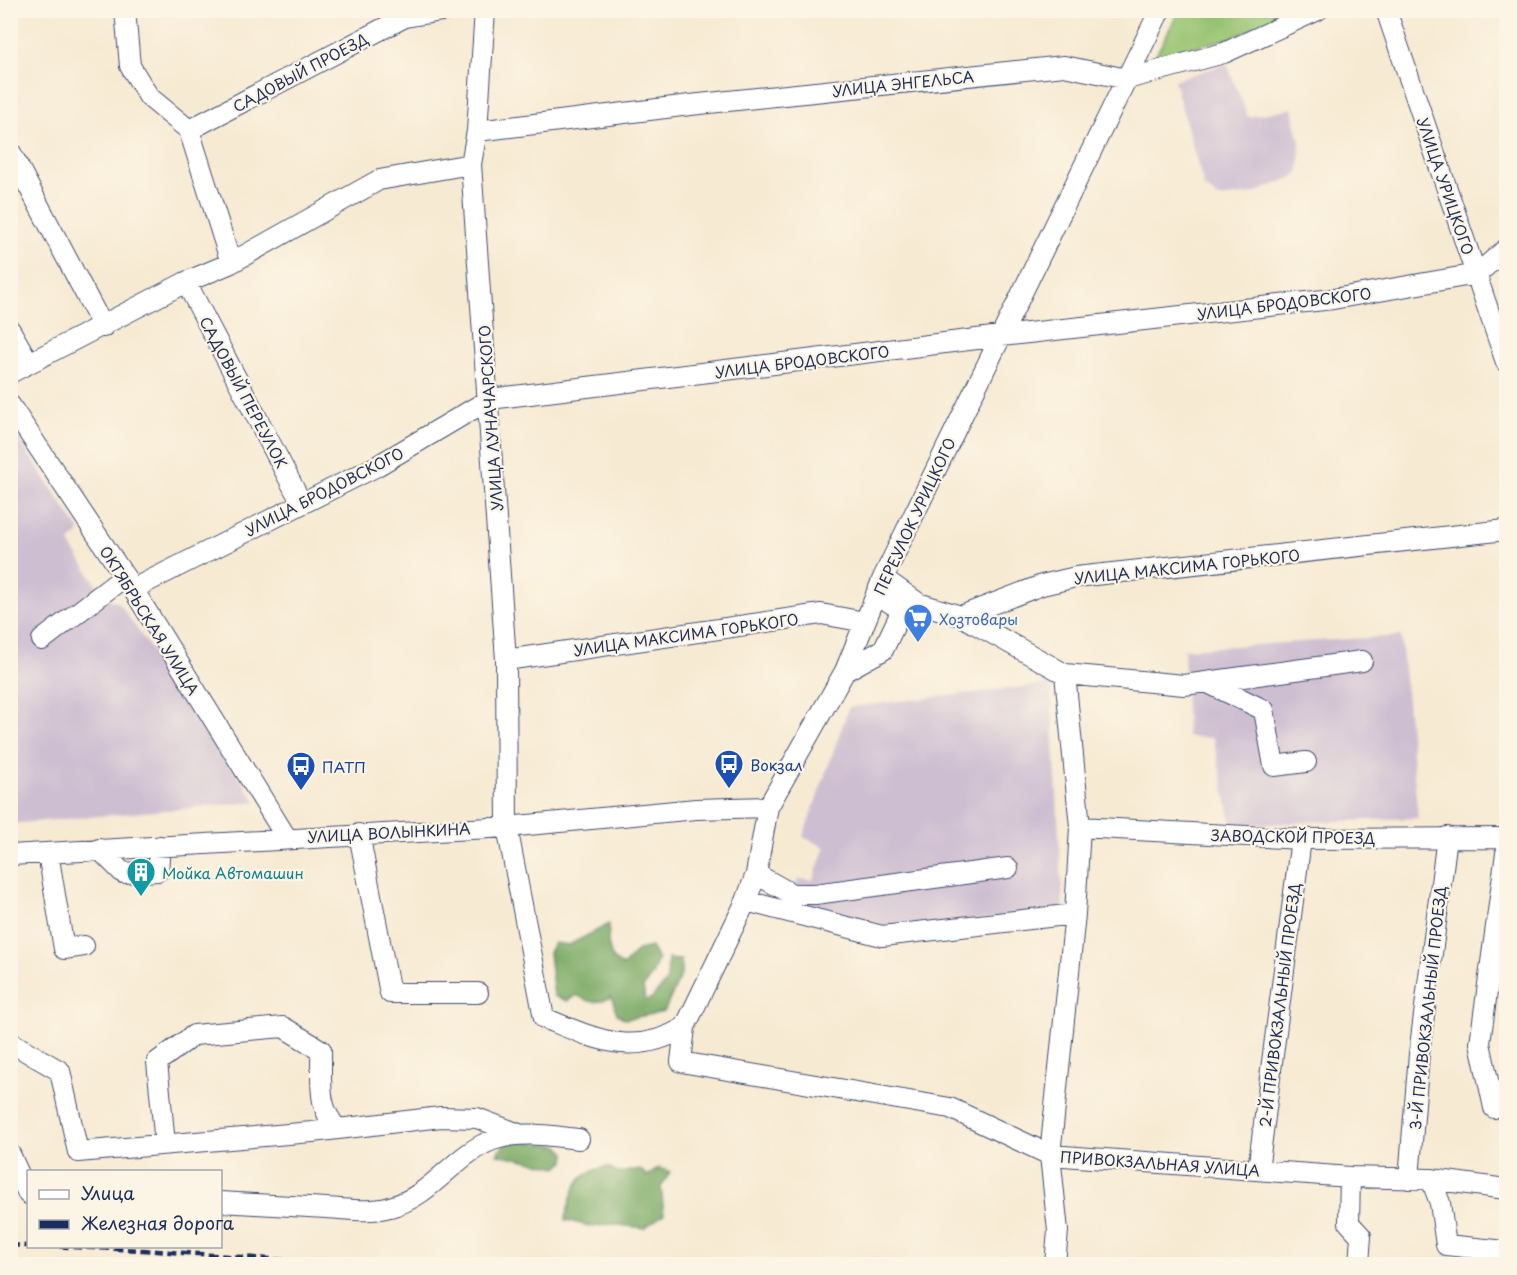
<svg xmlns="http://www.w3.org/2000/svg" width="1517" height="1275" viewBox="0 0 1517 1275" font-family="'Playpen Sans',sans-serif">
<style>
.industrial{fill:#cebed1}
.green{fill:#97c371;stroke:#597968;stroke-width:1.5}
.forest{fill:#79a963;stroke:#4a6c60;stroke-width:1.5}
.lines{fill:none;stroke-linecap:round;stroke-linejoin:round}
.minor-casing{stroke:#3c4b70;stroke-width:22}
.minor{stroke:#fff;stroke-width:20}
.rail{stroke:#1b2f5e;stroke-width:4.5;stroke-dasharray:9 4.5;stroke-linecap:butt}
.labels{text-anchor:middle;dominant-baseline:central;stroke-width:4.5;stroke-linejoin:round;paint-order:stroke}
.street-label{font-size:15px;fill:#1b2f5e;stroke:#fcf5e5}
.shop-label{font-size:15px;fill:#366cbe;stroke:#fcf5e5;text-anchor:start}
.transit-label{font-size:15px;fill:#164399;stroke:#fcf5e5;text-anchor:start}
.culture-label{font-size:15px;fill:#0d838f;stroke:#fcf5e5;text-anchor:start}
</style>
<rect width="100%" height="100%" fill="#fcf5e5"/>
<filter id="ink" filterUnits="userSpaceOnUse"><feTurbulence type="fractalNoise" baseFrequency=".0167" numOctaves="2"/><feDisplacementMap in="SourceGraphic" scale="12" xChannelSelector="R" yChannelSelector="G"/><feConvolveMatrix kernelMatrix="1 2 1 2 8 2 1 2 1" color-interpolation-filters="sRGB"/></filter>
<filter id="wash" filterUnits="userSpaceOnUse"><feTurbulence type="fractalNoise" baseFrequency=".008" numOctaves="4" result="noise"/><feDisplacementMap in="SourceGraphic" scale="24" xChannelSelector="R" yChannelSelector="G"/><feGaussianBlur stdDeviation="1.35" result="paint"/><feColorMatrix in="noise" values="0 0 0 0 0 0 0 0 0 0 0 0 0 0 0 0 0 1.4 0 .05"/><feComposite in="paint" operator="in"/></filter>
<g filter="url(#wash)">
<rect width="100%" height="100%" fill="#f7ead3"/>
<path class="industrial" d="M1227 64 1248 117 1292 108 1300 142V160L1298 175 1252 194 1218 198 1204 187 1174 80Z
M10 426 80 531 69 543 105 597 119 603 256 802 11 824Z
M1401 636 1418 818 1232 825 1213 738 1187 737 1184 649Z
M1051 684 1063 909 903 930 791 902 798 879 813 880 825 847 803 837 849 707Z"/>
<path class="green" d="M1179 11H1297L1228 39 1156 55Z"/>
<path class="forest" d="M609 924 608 944 613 960 623 966 638 950 651 947 658 959 652 975 643 987 645 1000 651 999 667 981 668 959 681 960V975L664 1012 625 1019 617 1014 612 997C597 1003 590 1004 577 995L567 1001 554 996 549 953 554 943 569 945Z
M507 1141 558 1145 566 1153 565 1162 557 1167 497 1154Z
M608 1167 618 1173 640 1169 647 1176 659 1168 670 1172 661 1187 664 1214 644 1228 611 1224 593 1227 565 1220C573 1191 574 1172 608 1167Z"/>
</g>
<g filter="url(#ink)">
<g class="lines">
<g class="minor-casing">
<path id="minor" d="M125 10 130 66 149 97 189 130 231 263
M485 10 477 131 471 164 506 660 507 827 544 1018C594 1038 633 1059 685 1027
M1160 10 883 578 845 671 768 807 756 874 746 901 685 1027 681 1062 950 1108 1050 1155 1350 1177 1431 1179 1506 1189
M1386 10 1506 362
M189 130 405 17 448 10
M477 131 690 105 1064 66 1127 79 1224 53 1318 10
M10 151 103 327
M186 282 301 502
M10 330 29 363
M10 373 186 282 231 263 379 180 471 164
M10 405 133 589 286 837
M883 578 918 603 961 616 1042 585 1076 577 1506 530
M133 589 377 466 490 399 1001 336 1333 299 1477 274 1506 249
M961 616 1065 674 1184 685 1362 661
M42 640 124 577
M506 660 821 614 865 622
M845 671 883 650 902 610 876 594
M1065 674 1080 827 1075 914
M1206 682 1264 710 1274 766 1306 762
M1080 827 1301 839 1506 838
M359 834 390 993H478
M99 849 123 873 158 871 160 846
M48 853 64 949 84 946
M10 855 507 827 696 809 768 807
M756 874 792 894H815L1008 868
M746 901 882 936 1075 914 1050 1155 1058 1231 1055 1264
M10 1042 60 1071 78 1152 312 1132 441 1117 477 1118 519 1134
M1494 1108 1480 1043 1506 853
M165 1144 157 1062 194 1035 283 1027 321 1050C322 1079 316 1108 338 1129
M10 1154 28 1194
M1258 1170 1301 839
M1350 1177 1349 1223 1361 1236 1359 1264
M1409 1179 1419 1054 1447 837
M1431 1179 1440 1203 1446 1245 1506 1251
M220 1202C256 1204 291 1206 326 1208 346 1209 370 1213 390 1207 433 1196 454 1154 493 1140 520 1130 551 1136 579 1139"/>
</g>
<use href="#minor" class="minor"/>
<path class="rail" d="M10 1245 28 1246
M46 1246 143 1250 339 1264"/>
</g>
</g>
<defs>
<g id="supermarket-pin" transform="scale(1.5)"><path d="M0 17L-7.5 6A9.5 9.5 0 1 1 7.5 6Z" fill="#3f7fe0" stroke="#fcf5e5"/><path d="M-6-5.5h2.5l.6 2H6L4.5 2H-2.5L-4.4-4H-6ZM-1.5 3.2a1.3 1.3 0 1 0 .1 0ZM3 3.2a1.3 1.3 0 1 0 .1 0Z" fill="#fff"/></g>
<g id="bus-pin" transform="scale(1.5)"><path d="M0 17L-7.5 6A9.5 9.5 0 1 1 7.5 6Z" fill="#1a4fb4" stroke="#fcf5e5"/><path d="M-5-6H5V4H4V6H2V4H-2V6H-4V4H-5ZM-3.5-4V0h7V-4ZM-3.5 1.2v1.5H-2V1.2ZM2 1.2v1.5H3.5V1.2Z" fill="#fff"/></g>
<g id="building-pin" transform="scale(1.5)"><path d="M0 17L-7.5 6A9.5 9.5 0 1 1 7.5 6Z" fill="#0f9aa8" stroke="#fcf5e5"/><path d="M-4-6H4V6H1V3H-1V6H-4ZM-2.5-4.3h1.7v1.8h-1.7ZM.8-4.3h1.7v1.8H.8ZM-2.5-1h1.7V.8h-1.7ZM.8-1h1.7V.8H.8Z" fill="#fff"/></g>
</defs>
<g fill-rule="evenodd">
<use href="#supermarket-pin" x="918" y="618"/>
<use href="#bus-pin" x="729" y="764"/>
<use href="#bus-pin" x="301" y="766"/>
<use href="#building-pin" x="141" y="872"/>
</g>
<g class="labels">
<g class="street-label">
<text transform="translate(300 72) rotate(-28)">САДОВЫЙ ПРОЕЗД</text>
<text transform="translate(903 83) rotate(-6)">УЛИЦА ЭНГЕЛЬСА</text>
<text transform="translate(1446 186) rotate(71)">УЛИЦА УРИЦКОГО</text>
<text transform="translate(1284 303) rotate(-7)">УЛИЦА БРОДОВСКОГО</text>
<text transform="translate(802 361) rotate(-7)">УЛИЦА БРОДОВСКОГО</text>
<text transform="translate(244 392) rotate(62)">САДОВЫЙ ПЕРЕУЛОК</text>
<text transform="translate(490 418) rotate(-94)">УЛИЦА ЛУНАЧАРСКОГО</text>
<text transform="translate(324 491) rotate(-27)">УЛИЦА БРОДОВСКОГО</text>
<text transform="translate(914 516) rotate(-65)">ПЕРЕУЛОК УРИЦКОГО</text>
<text transform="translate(1187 566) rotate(-6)">УЛИЦА МАКСИМА ГОРЬКОГО</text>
<text transform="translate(150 620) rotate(58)">ОКТЯБРЬСКАЯ УЛИЦА</text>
<text transform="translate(686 634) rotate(-8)">УЛИЦА МАКСИМА ГОРЬКОГО</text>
<text transform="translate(389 832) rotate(-3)">УЛИЦА ВОЛЫНКИНА</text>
<text transform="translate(1293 836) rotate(1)">ЗАВОДСКОЙ ПРОЕЗД</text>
<text transform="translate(1279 1005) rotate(-83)">2-Й ПРИВОКЗАЛЬНЫЙ ПРОЕЗД</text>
<text transform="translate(1427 1008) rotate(-84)">3-Й ПРИВОКЗАЛЬНЫЙ ПРОЕЗД</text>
<text transform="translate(1160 1163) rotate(4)">ПРИВОКЗАЛЬНАЯ УЛИЦА</text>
</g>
<g class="shop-label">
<text x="939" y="618">Хозтовары</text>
</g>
<g class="transit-label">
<text x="750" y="764">Вокзал</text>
<text x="322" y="766">ПАТП</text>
</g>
<g class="culture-label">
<text x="162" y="872">Мойка Автомашин</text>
</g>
</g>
<rect width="1517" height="1275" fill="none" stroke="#fcf5e5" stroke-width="36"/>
<rect x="27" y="1170" width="195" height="78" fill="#fcf5e5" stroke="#a2a6af" stroke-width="1.5"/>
<rect x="39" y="1190" width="30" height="9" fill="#ffffff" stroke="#a2a6af" stroke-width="1.5"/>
<text x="81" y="1200" font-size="18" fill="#1b2f5e">Улица</text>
<rect x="39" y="1220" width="30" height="9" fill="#1b2f5e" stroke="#a2a6af" stroke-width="1.5"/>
<text x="81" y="1230" font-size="18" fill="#1b2f5e">Железная дорога</text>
</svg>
